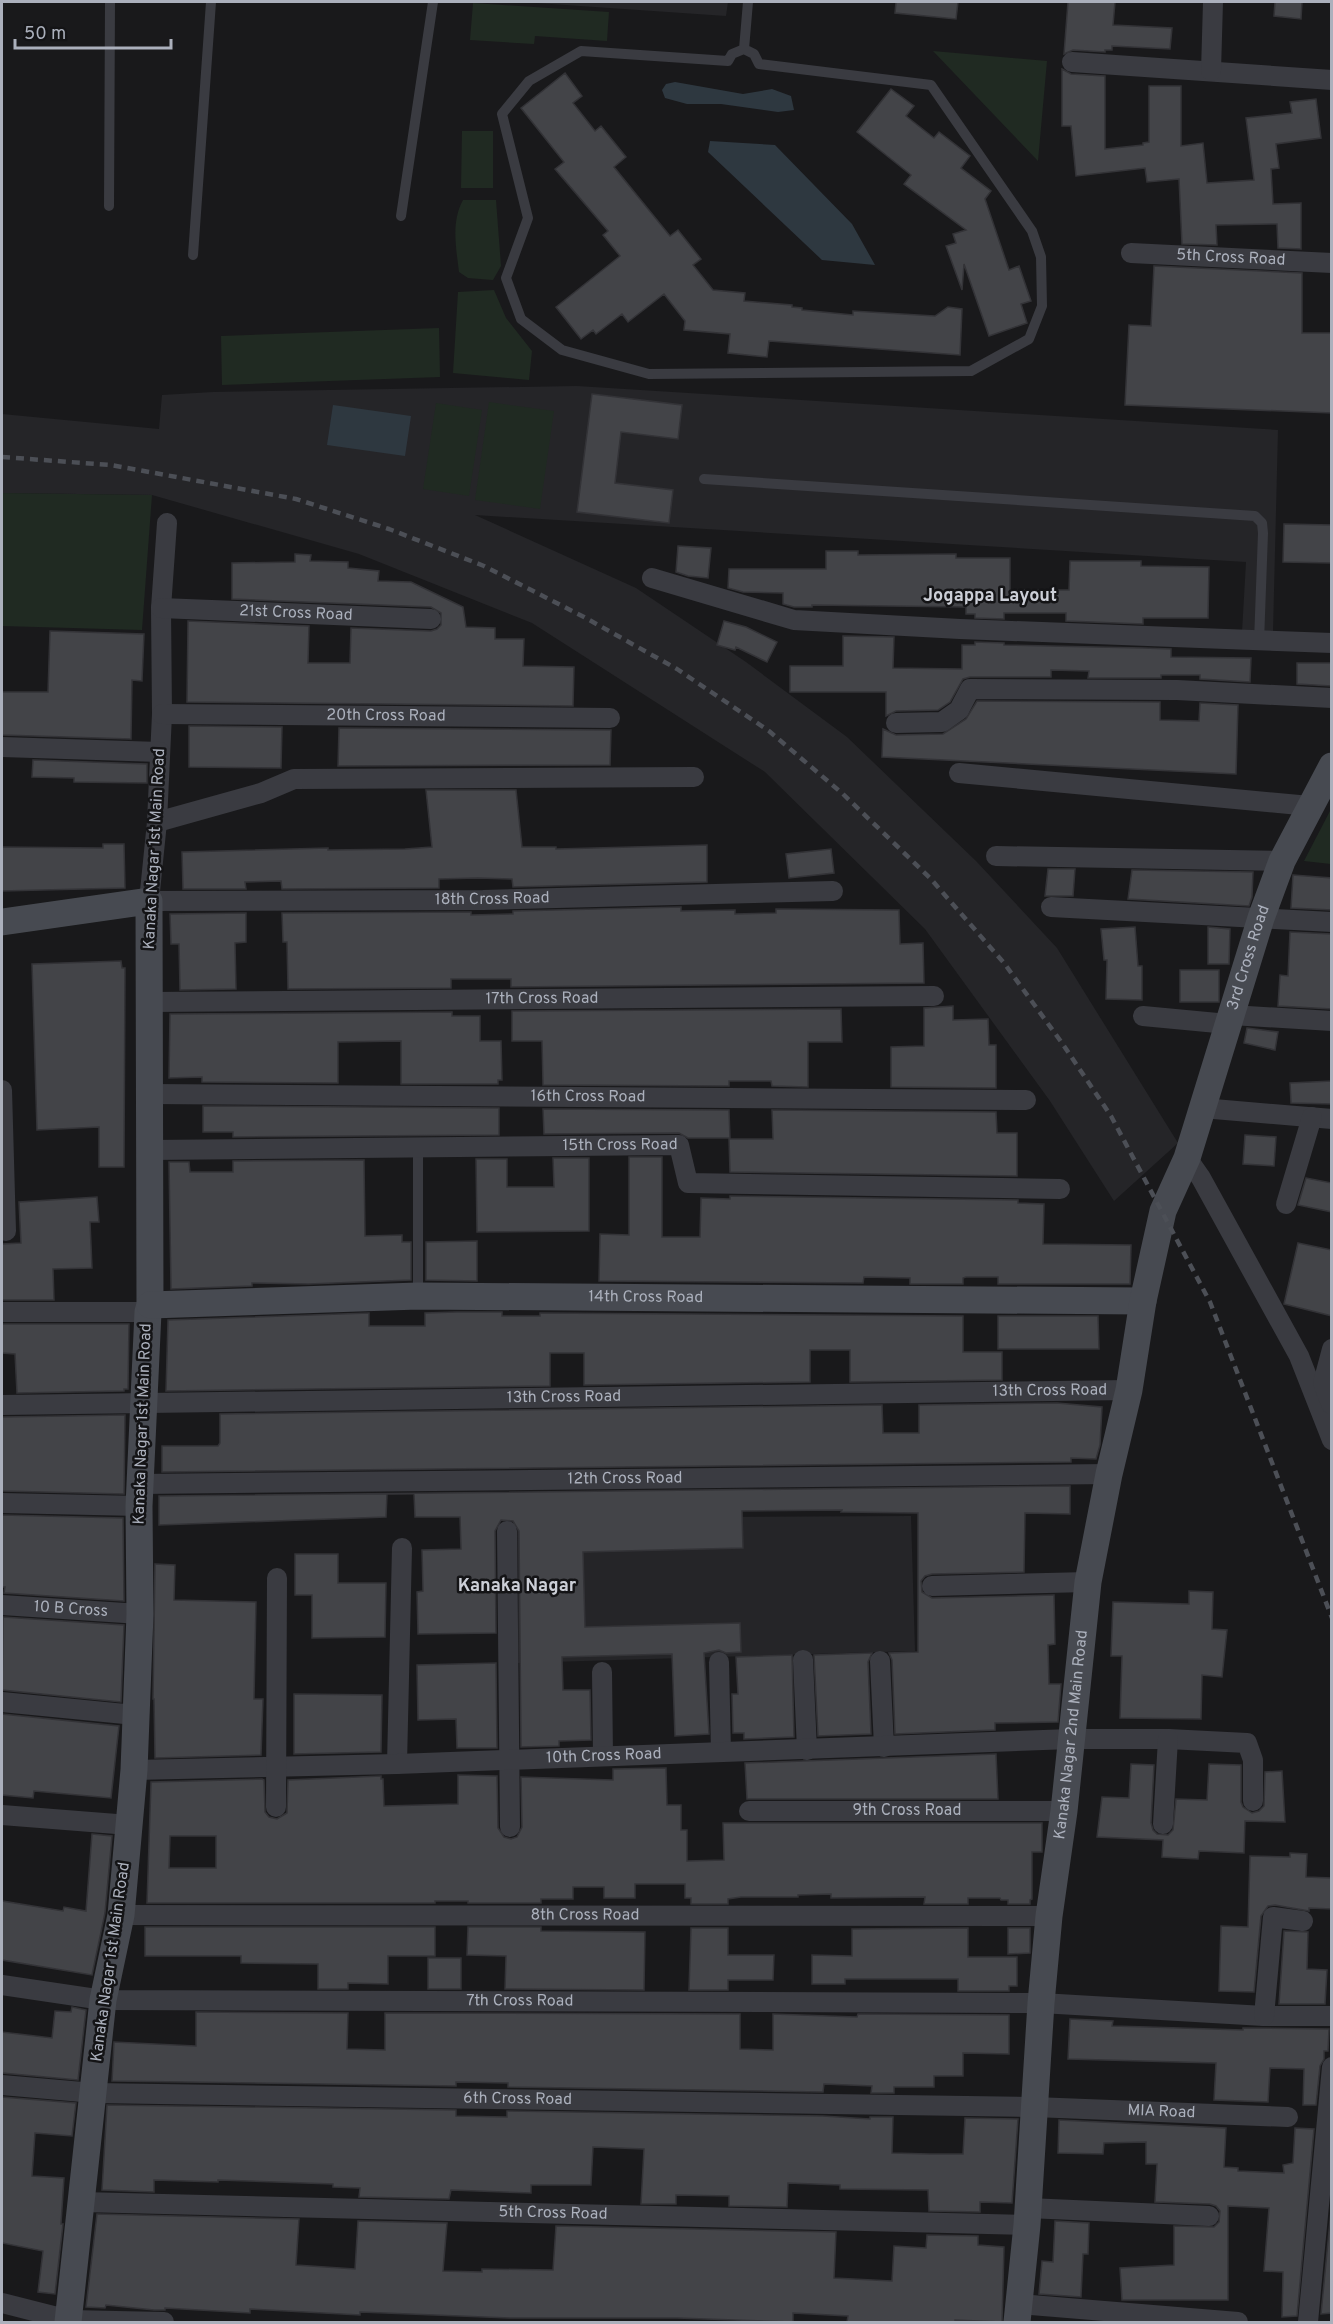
<svg xmlns="http://www.w3.org/2000/svg" width="1333" height="2324" viewBox="0 0 1333 2324" font-family="Overpass,sans-serif">
<style>
.built{fill:#252528}
.green{fill:#202a22}
.water{fill:#2e3840}
.building{fill:#434448;stroke:#333337;stroke-width:1.5;fill-rule:evenodd}
.lines{fill:none;stroke-linecap:round;stroke-linejoin:round}
.lane{stroke:#3a3b41;stroke-width:10}
.street{stroke:#3a3b41;stroke-width:20}
.secondary{stroke:#474a51;stroke-width:27}
.rail{stroke:#4c4f56;stroke-width:4.5;stroke-dasharray:8 6;stroke-linecap:butt}
.labels{text-anchor:middle;dominant-baseline:central;stroke-width:5;stroke-linejoin:round;paint-order:stroke}
.street-label{font-size:16px;fill:#abb0bc;stroke:#141416}
.neighbourhood-label{font-size:18px;font-weight:bold;fill:#cccfd7;stroke:#141416}
</style>
<rect width="100%" height="100%" fill="#19191b"/>
<path class="built" d="M522 2H728L726 16Z
M577 386 1278 430 1273 632H1242L1246 562 475 515 636 588 746 662 847 737 976 861 1057 948 1178 1143 1114 1201 1050 1101 925 929 765 772 532 623 359 554 152 495 2 493V414L159 429 162 395 213 392Z
M911 1516 915 1651 518 1663 517 1518Z"/>
<path class="green" d="M473 3 609 12 607 41 535 36 534 44 470 40Z
M933 51 1047 61 1038 161Z
M462 131H493V188H461Z
M463 200H496L501 266 493 280 468 278 459 272C456 247 451 222 463 200Z
M494 290 506 318 532 351 529 380 453 373 458 292Z
M439 328 440 377 222 385 221 336Z
M489 402 554 411 540 509 475 500Z
M436 403 482 410 469 496 423 489Z
M2 493 152 495 142 630 2 626Z
M1331 809V864L1304 861Z"/>
<path class="water" d="M675 82 743 94 772 89 791 96 794 110 778 112 721 104H687L665 98 662 90 666 84Z
M710 141 775 145 852 224 875 265 822 260 708 152Z
M333 405 411 416 405 456 327 445Z"/>
<path class="building" d="M896 2H958L956 19 895 13Z
M1068 2H1115L1113 25 1172 28 1170 49 1112 46V50H1105V52L1073 50 1064 54Z
M1275 2H1302L1301 19 1274 16Z
M1062 69 1071 74 1105 76V149L1143 145V143L1149 142V86H1181V146L1203 143 1207 183 1254 180 1246 118 1292 113 1290 102 1316 99 1321 138 1276 144 1279 168 1271 169 1273 204 1301 203V249L1278 248 1277 224 1216 225 1217 245 1182 244 1179 179 1147 182 1145 168 1076 176 1071 126H1062Z
M565 73 582 96 573 103 595 131 601 126 626 157 614 167 670 236 678 230 701 259 693 265 713 290 745 293 744 301 792 305V307L802 308V310L853 315V311L935 316 948 307 962 309 960 355 769 341 767 357 728 353 730 334 684 330 685 321 664 294 628 322 622 314 596 334 593 330 581 339 556 307 620 256 603 235 608 231 555 169 564 162 521 108Z
M891 89 914 106 906 116 934 138 939 132 970 156 961 168 991 191 985 199 1009 270 1019 266 1031 301 1021 304 1027 323 989 336 964 264 962 290 946 246 956 243 953 234 966 230 904 184 911 175 857 132Z
M1154 266 1302 273V333H1332V413L1125 405 1129 325 1151 326Z
M592 394 682 405 678 439 621 432 615 483 673 490 669 523 577 512Z
M1284 524 1332 525V563L1283 562Z
M678 546 711 548 708 578 688 576 676 572Z
M826 551H858V555L956 554V558H1010V590H1069L1070 561H1141V566L1209 567 1208 618H1143V624L1066 621V613H1004V619L975 618V614H966V607L812 605V607H794L783 604V593L743 592 728 588 729 569H826Z
M295 554 311 555 310 561 348 562V568L379 571 378 581 411 582 463 607 466 627 495 628V639H524L523 666 574 667 573 706 187 702 188 621 309 626 308 663H350L351 628 431 631 437 629 441 625V613L431 607 232 599V563L295 562Z
M724 621 746 627 777 642 767 662 736 647 735 650 717 645Z
M50 631 144 634 142 681 132 680 131 739 2 735V692H48Z
M843 636 894 637 893 668 962 669V645H975V642L1004 643V645L1143 648 1171 649V657L1251 658 1250 682 1200 679V675H1161V678H1088L1089 671 1051 670V677H970L963 679 950 702 938 710 896 711 886 716V692H790V666H843Z
M1297 663H1332V686L1297 684Z
M977 701 1160 702V720L1199 721 1200 703 1238 705 1236 774 882 757 883 729 896 735 943 734 966 719Z
M189 726 282 727 281 768 189 767Z
M339 728 611 730 610 765 338 766Z
M33 760 147 764V783L74 782V778L32 777Z
M426 790H516L522 847H556V849L707 845V882L513 887 512 879 478 878 439 879V888L282 889 281 881 245 882 246 889H183L182 852 328 848V850L405 849 432 847Z
M103 844H124L125 888 2 891V847L103 848Z
M831 849 834 873 789 878 786 854Z
M1048 869H1075L1073 896H1045Z
M1132 870 1253 872 1252 897 1249 906 1128 899Z
M1293 875 1332 878V910L1291 908Z
M681 907V911L735 910V914L776 913V909L899 910 900 944 923 943 924 983 511 987V979H451V988L288 989 287 942H283L282 913 471 912V915L513 914V911Z
M246 913V942L235 943 236 989 180 990 179 944H171L170 914Z
M1135 927 1138 966H1142V1000L1106 999 1107 960H1104L1101 929Z
M1208 927 1230 929 1229 964H1208Z
M1290 932 1332 934V1009L1278 1006 1280 975 1288 976Z
M121 961 122 968H125L124 1167H99V1127L37 1130 32 964Z
M1180 970H1219V1002H1180Z
M953 1006V1020L988 1019 989 1045H996V1088L891 1087V1047L924 1046V1008Z
M841 1009 842 1042H808V1087L772 1086 771 1081H729V1086L543 1085 542 1041H512V1011Z
M452 1012V1016H480V1041H501L502 1080H498V1084H401V1041L338 1042V1083L202 1082V1077L169 1078 170 1014Z
M1247 1028 1278 1032 1275 1050 1244 1043Z
M1332 1081V1104L1291 1103 1290 1083Z
M203 1106 499 1108V1135L233 1137V1132H203Z
M543 1109 729 1110 730 1138H688L679 1133 544 1134Z
M772 1110 996 1112 997 1133H1017V1176L730 1172 729 1139H773Z
M1245 1135 1276 1137 1274 1166 1243 1164Z
M629 1157H662V1237H700L701 1198 730 1199V1196L1018 1200V1203L1044 1204 1043 1244 1131 1245 1130 1284H998V1277H966L963 1278V1284H910V1278L864 1277 863 1283 599 1281 600 1234 629 1235Z
M553 1158H589V1231L477 1232 476 1159H507V1187H554Z
M364 1160 365 1236 402 1235V1242H411V1280L309 1284 252 1283V1286L171 1289 169 1162H189L190 1172H233V1161Z
M1306 1178 1332 1183V1212L1298 1205Z
M97 1197 99 1222H90L92 1268 53 1269 54 1300H2V1244L21 1243 19 1202Z
M477 1241V1281L426 1280V1242Z
M1298 1243 1332 1250V1316L1284 1304Z
M456 1312H502V1316H540V1313L963 1316V1352H1002V1380L850 1382V1350H810V1382L584 1385V1353H550V1386L166 1391 168 1320 369 1313V1326H425V1313Z
M998 1316H1098L1099 1349H998Z
M2 1324H129L128 1389H124V1391L17 1393 15 1354 2 1353Z
M1057 1403 1102 1407 1100 1445 1096 1459 1071 1458V1462L162 1472V1446H218L220 1443V1414L882 1405 883 1433H919V1405Z
M125 1415 124 1494 2 1491V1417Z
M1070 1486V1514L1025 1513 1024 1572 932 1574 925 1576 921 1581 922 1592 932 1598 1054 1595 1055 1644 1048 1645 1049 1684H1061L1058 1722 995 1723V1730L895 1734 892 1660 889 1653 918 1652V1513L841 1512 842 1510 742 1511 743 1548 583 1552 585 1627 740 1623 741 1652 726 1653 719 1650 704 1653 709 1734 675 1736 672 1654 562 1657 563 1690H590L591 1740 559 1741V1746L521 1747 519 1531 513 1521 501 1520 495 1531 496 1633 418 1634 417 1592 423 1591 422 1550 461 1549 460 1517H415L414 1494H387L386 1517 159 1525V1496H162Z
M2 1515 123 1518 124 1601 4 1593 5 1587H2Z
M295 1554H338V1583H386L385 1637 312 1638V1595H295Z
M155 1564 175 1565 174 1600 256 1602 254 1699H263L261 1755 155 1758 154 1699H153Z
M1189 1591 1213 1592 1212 1629 1227 1630 1222 1677 1202 1675 1201 1719 1120 1718 1122 1656H1111L1113 1602 1189 1604Z
M3 1617 124 1625 121 1702 2 1690Z
M872 1653 868 1662 871 1734 818 1736 814 1655Z
M792 1655 794 1737 744 1739V1733H733L732 1694H738L736 1657Z
M496 1663 497 1748H457L456 1719 418 1720 417 1665Z
M294 1694 382 1695 381 1752 294 1754Z
M2 1714 119 1726 111 1798 34 1791 33 1798 2 1795Z
M996 1754 998 1799H747L745 1763Z
M1131 1764 1154 1765 1151 1823 1153 1830 1157 1834 1168 1835 1173 1830 1176 1799 1207 1800 1209 1764 1241 1765V1802L1243 1807 1252 1813 1259 1811 1264 1806 1265 1772 1282 1771 1285 1822 1245 1821 1244 1853 1199 1851 1198 1859 1162 1857 1163 1840 1097 1837 1102 1797 1129 1798Z
M666 1768 667 1805H681V1830H687V1861L724 1860 723 1823H1042V1852H1032V1899L1030 1900V1904H1008V1900H1001L1000 1898H968V1904H924L925 1897 831 1898V1894L798 1895V1897H741L728 1899V1904H691V1898H685V1884H635V1898H604V1887H573V1899H541V1903H468V1901H435V1903H147L151 1782 262 1779 264 1780 265 1812 269 1817 277 1819 287 1813 288 1780 381 1776V1779H383L384 1806 458 1804V1775L497 1776 498 1828 504 1837 511 1839 517 1837 522 1827 521 1777 613 1780V1769ZM170 1836H216V1868H169Z
M92 1834 112 1836 105 1913 92 1975 2 1960V1901L63 1911 64 1907 86 1911Z
M1290 1853 1307 1854 1306 1877 1332 1878V1909L1309 1908V1911L1275 1905 1268 1906 1261 1916 1254 1992 1219 1991 1221 1926 1248 1927 1250 1856 1290 1857Z
M145 1927H435V1956H388V1984L348 1983V1989H318V1964L241 1963V1956H145Z
M468 1927H541V1931L645 1932 644 1990 505 1989 506 1956 467 1955Z
M691 1928H728V1955H774L773 1980H728V1990H689Z
M968 1928V1957H1017V1986H1009V1991H958V1979H845V1984H812V1955L852 1956V1929Z
M1008 1928H1030V1953L1008 1954Z
M1284 1931 1308 1932 1307 1969 1327 1970 1325 2004H1279Z
M428 1958H461V1989H428Z
M72 2007 86 2010 78 2080 2 2073V2032L52 2038 55 2011 71 2012Z
M196 2012 348 2013 347 2049 385 2050V2013L740 2014V2049L773 2050V2014L857 2017 858 2014 1009 2015V2054L963 2053V2076H934V2087H894V2093H871L872 2086 824 2084 823 2092 508 2087V2083L456 2082V2086L112 2081 114 2042 196 2046Z
M1070 2019 1113 2021 1112 2026 1149 2027 1243 2030V2028L1329 2029 1328 2051H1324V2059L1320 2066 1316 2105H1303L1304 2069 1270 2068 1268 2102 1214 2100 1216 2063 1068 2059Z
M2 2097 76 2103 72 2136 35 2133 32 2176 64 2178 61 2224H63L55 2294 38 2292 43 2251 2 2243Z
M107 2105 456 2110V2116L507 2117V2111L823 2116 870 2119V2117H893L892 2153 930 2154H963L965 2118 1018 2119 1012 2203 980 2202V2212L929 2211 928 2190 840 2189V2185L788 2183 787 2207 729 2206V2196L676 2195V2204H641L644 2149 593 2147 591 2185H531V2193L451 2190 449 2199 359 2197 360 2188 333 2187V2184L218 2180V2182L154 2180V2192L102 2190Z
M1059 2120 1226 2128 1224 2167 1238 2168V2171L1284 2173 1283 2165 1293 2163 1295 2128 1314 2129 1297 2316 1282 2317 1283 2272 1264 2271 1269 2208 1228 2206V2300H1122L1120 2268 1174 2265V2226L1214 2227 1219 2222 1220 2211 1216 2206 1210 2204 1155 2202 1157 2164H1146V2142L1104 2143 1103 2154 1058 2153Z
M1332 2200V2313L1321 2314Z
M97 2214 299 2219 296 2265 355 2269 358 2221 447 2223 443 2271 482 2272V2269L553 2270 556 2226 836 2232 834 2278 892 2281 894 2246 926 2248 927 2235 978 2236V2245L1004 2247 1002 2322 955 2320V2322H847L848 2316 793 2313V2322L677 2318H509L360 2312V2315L250 2309V2313L165 2308V2310H154L106 2305 105 2308 86 2307Z
M1055 2221 1089 2223 1088 2254H1083L1081 2297 1039 2294 1042 2261 1053 2262Z"/>
<g class="lines">
<path class="lane" d="M744 49 754 54 759 64 931 85 1032 231 1041 257 1042 306 1029 339 971 371 649 374 562 350 521 319 506 278 528 218 502 114 529 81 581 51 728 61 732 54Z
M744 49 748 2
M109 206 110 2
M401 216 433 2
M193 255 211 2
M704 479 1255 516 1262 523 1263 533 1259 642
M418 1147V1296"/>
<g class="street">
<path d="M1072 62 1332 80"/>
<path d="M1211 71 1213 2"/>
<path id="s1" d="M1131 253 1332 263"/>
<path id="s2" d="M167 523 161 608 162 714 157 822 149 901 483 900 833 891"/>
<path d="M652 578 794 620 960 629 1332 643"/>
<path id="s3" d="M161 608 431 619"/>
<path id="s4" d="M162 714 610 718"/>
<path d="M896 723 942 722 959 710 970 689 1177 690 1332 698"/>
<path d="M2 747 160 752"/>
<path d="M959 773 1310 806"/>
<path d="M157 822 261 793 294 779 694 777"/>
<path d="M996 856 1282 861"/>
<path d="M1051 907 1332 922"/>
<path id="s5" d="M150 1002 934 996"/>
<path d="M1231 1015 1332 1021"/>
<path d="M1143 1016 1228 1024"/>
<path d="M2 1090 6 1231"/>
<path id="s6" d="M150 1094 1026 1100"/>
<path d="M1202 1108 1332 1119"/>
<path id="s7" d="M150 1150 679 1145 688 1183 1060 1189"/>
<path d="M1187 1158 1201 1178 1299 1356 1332 1440"/>
<path d="M1286 1204 1312 1117"/>
<path d="M2 1312H148"/>
<path d="M1331 1404 1323 1383 1332 1349"/>
<path id="s8" d="M2 1405 1129 1390"/>
<path id="s9" d="M141 1484 1109 1474"/>
<path d="M2 1503 139 1506"/>
<path d="M507 1531 510 1827"/>
<path d="M932 1586 1088 1582"/>
<path id="s10" d="M2 1605 140 1614"/>
<path d="M803 1660 807 1750"/>
<path d="M880 1661 884 1747"/>
<path d="M719 1662 721 1752"/>
<path d="M602 1672 603 1756"/>
<path d="M2 1702 135 1715"/>
<path d="M397 1764 402 1548"/>
<path id="s11" d="M134 1770 397 1764 1071 1739H1168L1247 1743 1253 1760V1801"/>
<path d="M276 1807 277 1578"/>
<path id="s12" d="M749 1811H1064"/>
<path d="M2 1815 129 1825"/>
<path d="M1163 1824 1168 1739"/>
<path id="s13" d="M121 1915 1049 1916"/>
<path id="s14" d="M2 1985 103 2000 1041 2003 1264 2016H1332"/>
<path d="M1264 2016 1273 1917 1303 1921"/>
<path id="s15" d="M2 2085 94 2093 1034 2107 1288 2117"/>
<path id="s16" d="M81 2202 1027 2225"/>
<path d="M1028 2208 1209 2216"/>
<path d="M2 2303 69 2320 164 2322"/>
<path d="M1019 2304 1238 2322"/>
<path d="M1308 2322 1332 2067"/>
</g>
<g class="secondary">
<path d="M2 922 149 901 150 1305 148 1312 139 1506 140 1614 134 1770 121 1915 103 2000 68 2322"/>
<path id="s17" d="M150 1305 418 1296 1143 1301"/>
<path id="s18" d="M1017 2322 1027 2225 1041 2003 1049 1916 1064 1811 1088 1582 1109 1474 1129 1390 1143 1301 1163 1211 1187 1158 1261 918 1282 861 1332 766"/>
</g>
<path class="rail" d="M2 457 111 465 296 499 389 529 484 566 584 617 677 669 769 731 843 794 930 878 1004 963 1062 1043 1111 1116 1210 1302 1332 1618"/>
</g>
<g class="labels">
<g class="street-label">
<text stroke="none"><textPath href="#s1" startOffset="100">5th Cross Road</textPath></text>
<text stroke="none"><textPath href="#s3" startOffset="135">21st Cross Road</textPath></text>
<text stroke="none"><textPath href="#s4" startOffset="224">20th Cross Road</textPath></text>
<text transform="translate(155 849) rotate(-87)">Kanaka Nagar 1st Main Road</text>
<text stroke="none"><textPath href="#s2" startOffset="722">18th Cross Road</textPath></text>
<text stroke="none"><textPath href="#s18" startOffset="1390">3rd Cross Road</textPath></text>
<text stroke="none"><textPath href="#s5" startOffset="392">17th Cross Road</textPath></text>
<text stroke="none"><textPath href="#s6" startOffset="438">16th Cross Road</textPath></text>
<text stroke="none"><textPath href="#s7" startOffset="470">15th Cross Road</textPath></text>
<text stroke="none"><textPath href="#s17" startOffset="496">14th Cross Road</textPath></text>
<text stroke="none"><textPath href="#s8" startOffset="1048">13th Cross Road</textPath></text>
<text stroke="none"><textPath href="#s8" startOffset="562">13th Cross Road</textPath></text>
<text transform="translate(143 1424) rotate(-88)">Kanaka Nagar 1st Main Road</text>
<text stroke="none"><textPath href="#s9" startOffset="484">12th Cross Road</textPath></text>
<text stroke="none"><textPath href="#s10" startOffset="69">10 B Cross</textPath></text>
<text stroke="none"><textPath href="#s18" startOffset="590">Kanaka Nagar 2nd Main Road</textPath></text>
<text stroke="none"><textPath href="#s11" startOffset="470">10th Cross Road</textPath></text>
<text stroke="none"><textPath href="#s12" startOffset="158">9th Cross Road</textPath></text>
<text stroke="none"><textPath href="#s13" startOffset="464">8th Cross Road</textPath></text>
<text transform="translate(111 1962) rotate(-82)">Kanaka Nagar 1st Main Road</text>
<text stroke="none"><textPath href="#s14" startOffset="519">7th Cross Road</textPath></text>
<text stroke="none"><textPath href="#s15" startOffset="516">6th Cross Road</textPath></text>
<text stroke="none"><textPath href="#s15" startOffset="1160">MIA Road</textPath></text>
<text stroke="none"><textPath href="#s16" startOffset="472">5th Cross Road</textPath></text>
</g>
<g class="neighbourhood-label">
<text x="990" y="596">Jogappa Layout</text>
<text x="517" y="1586">Kanaka Nagar</text>
</g>
</g>
<rect width="1333" height="2324" fill="none" stroke="#abb0bc" stroke-width="6"/>
<path d="M15 39v9h156v-9" fill="none" stroke="#abb0bc" stroke-width="3"/>
<text x="24" y="39" font-size="18" fill="#abb0bc" stroke="#141416" stroke-width="4.5" paint-order="stroke">50 m</text>
</svg>
